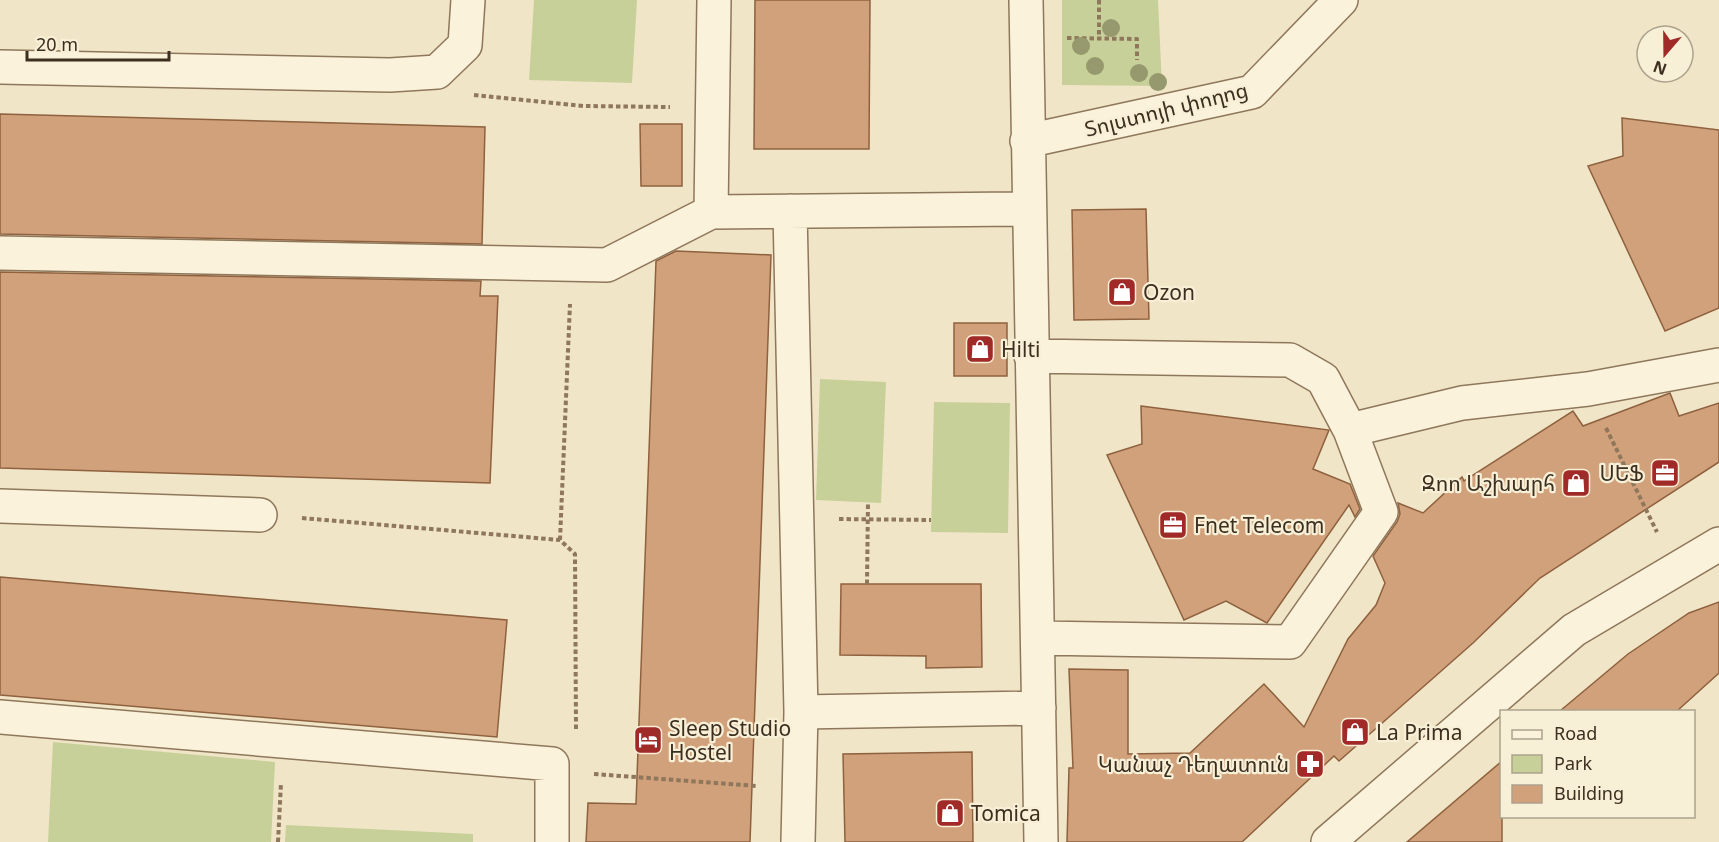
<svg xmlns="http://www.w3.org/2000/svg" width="1719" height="842" viewBox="0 0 1719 842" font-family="Georgia,'Noto Sans Armenian',serif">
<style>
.green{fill:#c8d09a}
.building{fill:#d1a17b;stroke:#8e613f;stroke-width:1.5}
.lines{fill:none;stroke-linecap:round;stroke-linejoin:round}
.minor-casing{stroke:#8e775b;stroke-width:36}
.path{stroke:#8e775b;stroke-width:4;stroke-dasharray:4.5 3;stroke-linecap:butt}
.minor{stroke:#fbf2db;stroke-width:33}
.tree{fill:#96996e}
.labels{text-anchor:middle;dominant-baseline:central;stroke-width:4.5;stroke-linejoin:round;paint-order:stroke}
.street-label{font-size:21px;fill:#3d2f1f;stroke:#f8efd7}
.poi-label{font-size:21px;fill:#3d2f1f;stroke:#f8efd7;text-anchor:start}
</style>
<rect width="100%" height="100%" fill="#f1e5c7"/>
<path class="green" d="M534 0H637L632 83 529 80Z
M1062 0H1158L1162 86 1062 85Z
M820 379 886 382 881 503 816 500Z
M934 402 1010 403 1008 533 931 532Z
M53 742 275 762 271 842H48Z
M286 825 473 834V842H285Z"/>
<path class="building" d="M755 0H870L869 149H754Z
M0 114 485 127 482 244 0 234Z
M1622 118 1719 130V308L1665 331 1588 166 1623 156Z
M640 124H682V186H641Z
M1146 209 1149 319 1074 320 1072 210Z
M676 251 771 255 750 842H586L588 803 636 804 656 261Z
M0 272 481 281 480 296H498L490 483 0 468Z
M954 323H1007V376H954Z
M1670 393 1679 416 1719 403V462L1540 578 1473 643 1339 761 1334 756 1242 842H1067L1069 768H1073L1069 669 1128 670V754L1190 753 1264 684 1304 727 1348 639 1376 605 1385 583 1373 556 1397 522 1400 514 1398 503 1423 513 1462 477 1464 481 1573 411 1583 426Z
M1141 406 1329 430 1313 469 1350 484 1360 509 1355 517 1349 505 1267 623 1226 601 1184 620 1107 455 1142 444Z
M0 577 507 620 497 737 0 695Z
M841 584H981L982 667 926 668V656L840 655Z
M1719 602V673L1677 711H1560L1628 654 1689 613Z
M972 752 973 842H845L843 754Z
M1502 761V842H1407Z"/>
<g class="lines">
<g class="minor-casing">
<path id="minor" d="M1026 0 1041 842
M0 67 390 75 437 72 465 45 468 0
M1027 141 1252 92 1341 0
M790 211 801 712 798 842
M711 212 714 0
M0 253 607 265 711 212 1028 209
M1031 356 1290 360 1323 379 1350 430 1381 512 1290 642 1038 638
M1350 430 1462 403 1588 389 1719 365
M0 506 260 515
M801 712 1039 708
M0 717 552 764V842
M1328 842 1574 630 1719 544"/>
</g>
<path class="path" d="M1099 0V38
M1067 38 1137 39V60
M474 95 583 106 670 107
M1606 428 1657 532
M302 518 560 540 575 554 576 729
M839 519 931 520
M560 540 570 304
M867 584 868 502
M594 774 757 786
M278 842 281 783"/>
<use href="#minor" class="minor"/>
</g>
<g class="tree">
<circle cx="1111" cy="28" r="9"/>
<circle cx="1081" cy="46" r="9"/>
<circle cx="1095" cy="66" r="9"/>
<circle cx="1139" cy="73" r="9"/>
<circle cx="1158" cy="82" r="9"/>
</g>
<defs>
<g id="shop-square" transform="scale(1.5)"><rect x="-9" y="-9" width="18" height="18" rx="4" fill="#a02a28" stroke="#f8efd7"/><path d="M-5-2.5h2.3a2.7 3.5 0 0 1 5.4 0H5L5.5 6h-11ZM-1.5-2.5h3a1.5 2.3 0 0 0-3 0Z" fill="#fff"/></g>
<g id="office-square" transform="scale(1.5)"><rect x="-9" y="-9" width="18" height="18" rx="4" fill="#a02a28" stroke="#f8efd7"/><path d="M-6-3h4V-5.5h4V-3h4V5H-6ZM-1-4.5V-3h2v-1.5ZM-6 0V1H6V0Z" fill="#fff"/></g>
<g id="hotel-square" transform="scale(1.5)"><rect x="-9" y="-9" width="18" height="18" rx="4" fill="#a02a28" stroke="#f8efd7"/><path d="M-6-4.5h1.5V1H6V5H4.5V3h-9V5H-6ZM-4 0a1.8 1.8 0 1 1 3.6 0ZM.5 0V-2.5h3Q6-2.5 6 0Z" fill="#fff"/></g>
<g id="pharmacy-square" transform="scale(1.5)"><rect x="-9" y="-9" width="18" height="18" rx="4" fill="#a02a28" stroke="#f8efd7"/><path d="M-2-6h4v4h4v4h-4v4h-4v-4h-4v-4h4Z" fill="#fff"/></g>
</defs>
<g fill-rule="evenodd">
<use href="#shop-square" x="1122" y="292"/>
<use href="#shop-square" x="980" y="349"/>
<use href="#office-square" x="1665" y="473"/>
<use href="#shop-square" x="1576" y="483"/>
<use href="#office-square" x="1173" y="525"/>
<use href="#shop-square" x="1355" y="732"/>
<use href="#hotel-square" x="648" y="740"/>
<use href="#pharmacy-square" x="1310" y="764"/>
<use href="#shop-square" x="950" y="813"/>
</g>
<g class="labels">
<g class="street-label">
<text transform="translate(1166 109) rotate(-14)">Տոլստոյի փողոց</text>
</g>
<g class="poi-label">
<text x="1143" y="292">Ozon</text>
<text x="1001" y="349">Hilti</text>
<text x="1644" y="473" text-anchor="end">ՍԵՖ</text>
<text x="1555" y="483" text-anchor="end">Զոո Աշխարհ</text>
<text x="1194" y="525">Fnet Telecom</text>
<text x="669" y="728">Sleep Studio<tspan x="669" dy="24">Hostel</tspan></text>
<text x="1376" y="732">La Prima</text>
<text x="1289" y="764" text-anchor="end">Կանաչ Դեղատուն</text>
<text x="971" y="813">Tomica</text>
</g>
</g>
<rect x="1500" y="710" width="195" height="108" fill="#f8efd7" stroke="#ada28d" stroke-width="1.5"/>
<rect x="1512" y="730" width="30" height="9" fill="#fbf2db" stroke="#ada28d" stroke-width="1.5"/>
<text x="1554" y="740" font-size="18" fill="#3d2f1f">Road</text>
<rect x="1512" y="755" width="30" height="18" fill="#c8d09a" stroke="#ada28d" stroke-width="1.5"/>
<text x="1554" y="770" font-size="18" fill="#3d2f1f">Park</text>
<rect x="1512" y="785" width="30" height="18" fill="#d1a17b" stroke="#ada28d" stroke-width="1.5"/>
<text x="1554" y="800" font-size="18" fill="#3d2f1f">Building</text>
<g transform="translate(1665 54) rotate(200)"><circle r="28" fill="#f8efd7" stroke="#ada28d" stroke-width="1.5"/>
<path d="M0-4.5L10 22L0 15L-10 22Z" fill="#a02a28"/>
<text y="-9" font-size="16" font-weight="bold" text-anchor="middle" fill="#3d2f1f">N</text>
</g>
<path d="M27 51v9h142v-9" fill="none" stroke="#3d2f1f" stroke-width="3"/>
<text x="36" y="51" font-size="18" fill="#3d2f1f" stroke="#f8efd7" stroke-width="4.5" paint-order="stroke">20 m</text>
</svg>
